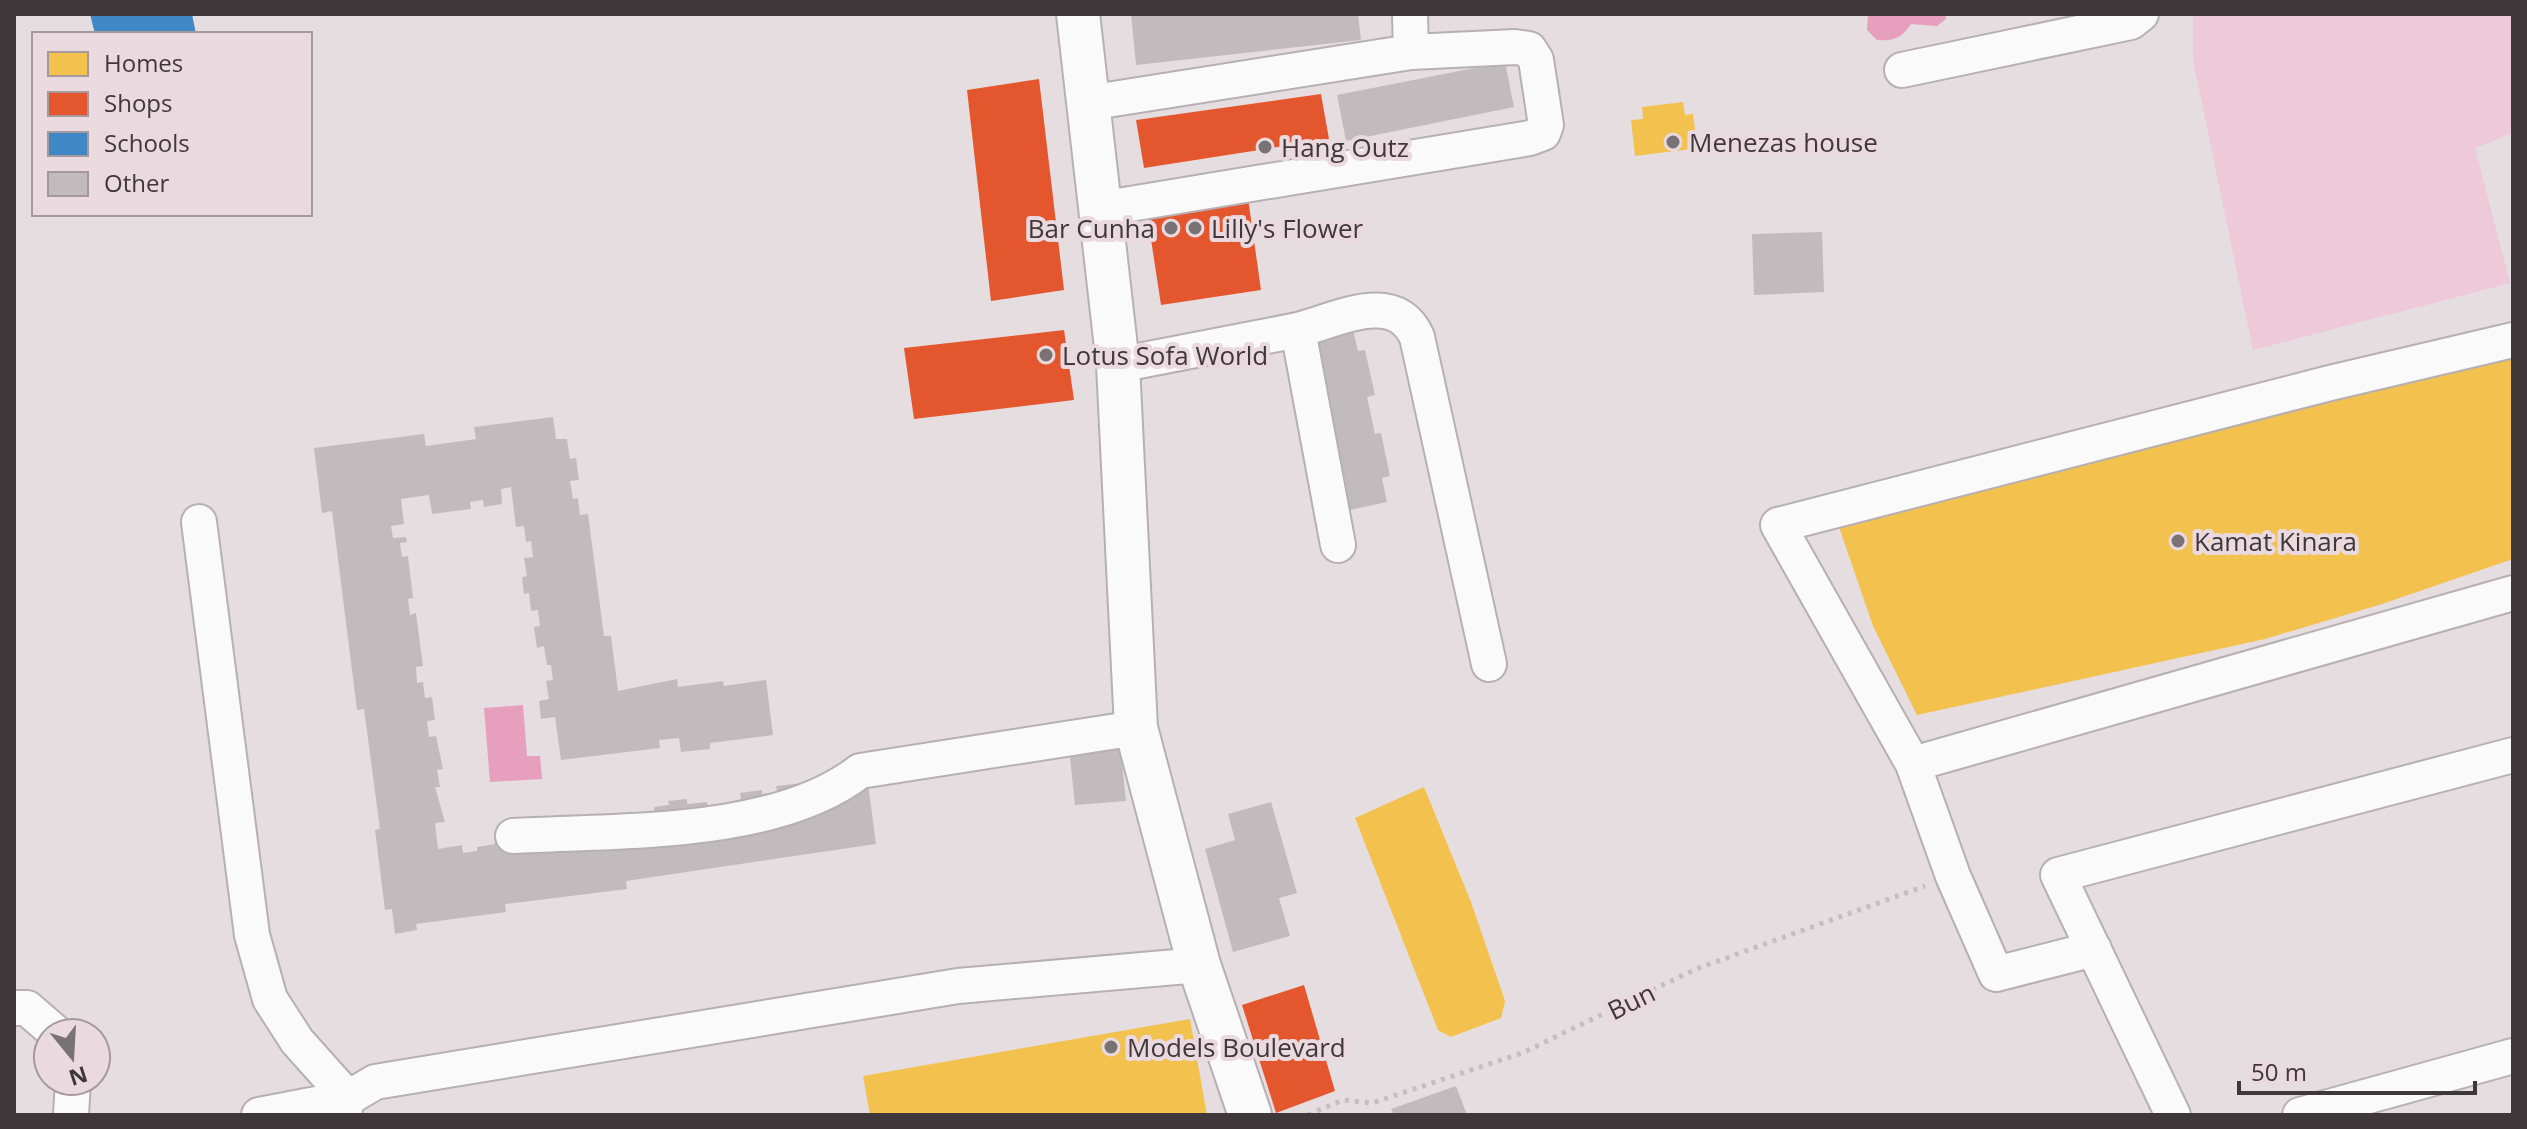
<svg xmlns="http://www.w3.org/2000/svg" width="2527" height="1129" viewBox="0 0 2527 1129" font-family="'Open Sans',sans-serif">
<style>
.green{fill:#eec9d7}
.water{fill:#e79fbe}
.homes{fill:#f2c14e}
.shops{fill:#e4572e}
.schools{fill:#3f88c5}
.building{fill:#c2bbbe}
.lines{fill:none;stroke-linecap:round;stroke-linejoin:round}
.minor-casing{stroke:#b7b0b3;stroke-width:38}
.major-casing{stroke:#b7b0b3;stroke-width:46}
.path{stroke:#c3bfc0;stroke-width:5;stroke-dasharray:4 6;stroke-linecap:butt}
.minor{stroke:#fbfafa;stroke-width:34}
.major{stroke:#fbfafa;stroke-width:42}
.poi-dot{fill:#797274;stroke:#ead9df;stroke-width:3}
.labels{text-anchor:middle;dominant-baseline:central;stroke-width:8;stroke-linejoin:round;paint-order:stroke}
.poi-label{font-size:26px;fill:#3f383a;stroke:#ead9df;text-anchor:start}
.street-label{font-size:26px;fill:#3f383a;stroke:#ead9df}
</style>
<rect width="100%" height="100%" fill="#e6dde0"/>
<path class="green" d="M2198 14H2513V133L2475 148 2510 283 2253 350 2193 60V15Z"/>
<path class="water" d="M1868 14H1945L1946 19 1937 26 1911 24C1902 38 1894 41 1877 40L1867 30Z
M523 705 527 756H540L542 779 490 782 484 708Z"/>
<path class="homes" d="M1683 102 1685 115 1693 114 1696 137 1690 138 1691 149 1635 156 1631 120 1643 119 1642 107Z
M2513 356V559L2382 604 2265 639 1917 715 1873 626 1838 524Z
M1424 787 1471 902 1505 1001 1501 1018 1451 1037 1438 1030 1355 818Z
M1190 1019 1207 1115H870L863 1076Z"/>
<path class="shops" d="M1039 79 1064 290 991 301 967 90Z
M1321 94 1329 139 1144 168 1136 120Z
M1248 198 1261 290 1161 305 1147 213Z
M1064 330 1074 400 914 419 904 348Z
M1304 985 1335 1091 1276 1113 1242 1005Z"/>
<path class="schools" d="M90 14H192L196 34H95Z"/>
<path class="building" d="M1131 14H1358L1361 40 1136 65Z
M1505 62 1514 107 1346 141 1337 95Z
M1822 232 1824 292 1754 295 1752 234Z
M1351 322 1358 351 1365 350 1375 395 1367 397 1375 434 1381 433 1390 476 1382 478 1387 502 1350 510 1308 341Z
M553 417 556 439H567L570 459 576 458 579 480 570 481 573 499 578 498 580 515 588 514 604 636H611L618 691 677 679 678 687 723 681 724 686 766 680 773 735 710 743V749L681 752 679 738 659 740 660 748 561 760 555 717 541 719 539 701 549 699 546 681 553 680 551 665H547L544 646 537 648 534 627 540 626 538 610 531 611 529 593 524 594 522 577 527 576 524 558 533 557 531 541 526 542 524 526 516 527 511 487 501 489 502 504 484 507 483 500 470 502 471 509 432 514 429 495 401 499 404 524 391 526 393 538 406 537 407 542 400 543 402 557 408 556 413 598 408 599 410 615 416 613 423 666 416 667 417 683 423 682 425 698 432 697 435 720 427 721 429 737 436 736 443 769 437 770 440 787H435L445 822 435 823 438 849 462 845 463 853 477 851V847L495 844 494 837 619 823 618 813 654 812V807L669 805 668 801 687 799V804L707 802 708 808 741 799 740 793 762 790V794L777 792 776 786 867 776 876 844 626 881 627 889 505 904 506 912 416 924 417 930 395 934 392 909 385 910 375 830 380 829 364 709 357 710 332 511 322 513 314 448 424 434 426 446 476 439 474 427Z
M1117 715 1126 801 1075 805 1066 721Z
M1271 802 1297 893 1279 898 1290 936 1233 952 1205 849 1235 840 1228 814Z
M1456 1086 1467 1115H1394L1391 1109Z"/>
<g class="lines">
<g class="minor-casing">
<path id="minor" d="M1902 70 2131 22 2141 14
M1088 103 1411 52 1410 14
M1100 209 1530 138 1543 133 1546 125 1536 60 1529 49 1515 47 1411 52
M1298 330C1339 319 1395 289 1417 337L1489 664
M1118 365 1298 330 1338 545
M199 522 252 935 270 999 297 1041 348 1098 259 1115
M1913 764 2513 593
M513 836C617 830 776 837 860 771L1136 728
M2094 949 1996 974 1953 876 1913 764 1778 525 2330 383 2513 340
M14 1008H27L56 1033
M71 1115 73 1081
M343 1115 348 1098 375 1082 958 986 1199 965
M2173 1115 2058 875 2513 755
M2300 1115 2513 1056"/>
</g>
<g class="major-casing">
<path id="major" d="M1078 14 1118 365 1136 728 1199 965 1250 1115"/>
</g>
<path class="path" d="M1308 1115 1343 1100 1372 1103 1522 1053 1696 969 1925 886"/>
<use href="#minor" class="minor"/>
<use href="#major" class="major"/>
</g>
<g class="poi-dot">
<circle cx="1673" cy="142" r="8"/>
<circle cx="1265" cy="147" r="8"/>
<circle cx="1171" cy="228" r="8"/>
<circle cx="1195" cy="228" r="8"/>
<circle cx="1046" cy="355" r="8"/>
<circle cx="2178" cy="541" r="8"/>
<circle cx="1111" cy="1047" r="8"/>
</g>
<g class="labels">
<g class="poi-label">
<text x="1689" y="142">Menezas house</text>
<text x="1281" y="147">Hang Outz</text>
<text x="1155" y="228" text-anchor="end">Bar Cunha</text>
<text x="1211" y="228">Lilly's Flower</text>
<text x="1062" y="355">Lotus Sofa World</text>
<text x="2194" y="541">Kamat Kinara</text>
<text x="1127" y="1047">Models Boulevard</text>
</g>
<g class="street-label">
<text transform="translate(1631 1001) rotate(-26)">Bun</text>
</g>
</g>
<rect width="2527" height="1129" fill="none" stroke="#3f383a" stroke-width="32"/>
<rect x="32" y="32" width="280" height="184" fill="#ead9df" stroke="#a6999d" stroke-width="2"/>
<rect x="48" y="52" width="40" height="24" fill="#f2c14e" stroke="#a6999d" stroke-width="2"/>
<text x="104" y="72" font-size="24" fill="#3f383a">Homes</text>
<rect x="48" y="92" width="40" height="24" fill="#e4572e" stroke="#a6999d" stroke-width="2"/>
<text x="104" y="112" font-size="24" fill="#3f383a">Shops</text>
<rect x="48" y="132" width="40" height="24" fill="#3f88c5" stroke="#a6999d" stroke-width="2"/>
<text x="104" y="152" font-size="24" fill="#3f383a">Schools</text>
<rect x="48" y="172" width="40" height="24" fill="#c2bbbe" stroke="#a6999d" stroke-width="2"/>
<text x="104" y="192" font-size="24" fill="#3f383a">Other</text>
<g transform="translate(72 1057) rotate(162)"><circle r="38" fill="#ead9df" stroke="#a6999d" stroke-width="2"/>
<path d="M0-6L14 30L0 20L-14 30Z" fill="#797274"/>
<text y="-12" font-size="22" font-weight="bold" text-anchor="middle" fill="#3f383a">N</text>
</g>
<path d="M2239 1081v12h236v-12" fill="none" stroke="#3f383a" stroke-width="4"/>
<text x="2251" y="1081" font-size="24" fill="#3f383a" stroke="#ead9df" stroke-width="6" paint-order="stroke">50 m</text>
</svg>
